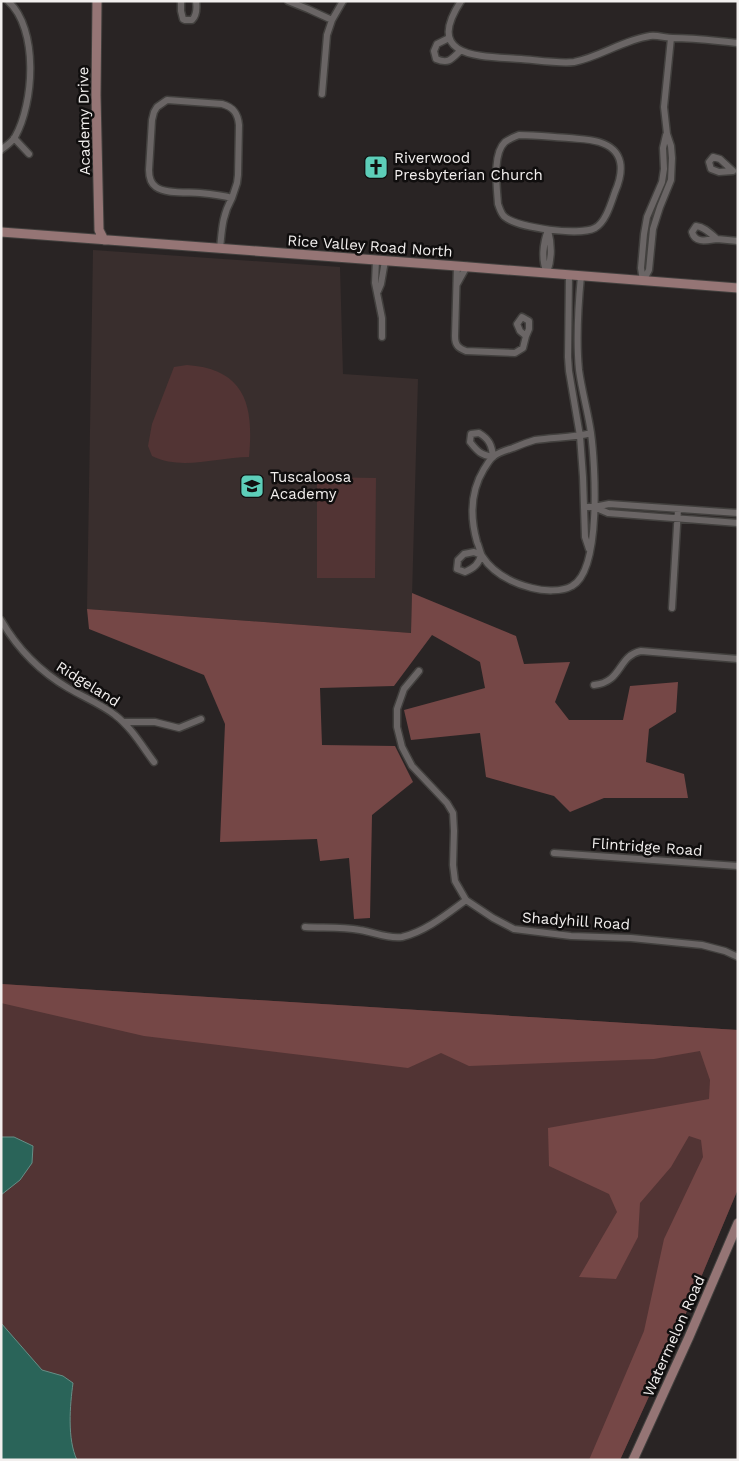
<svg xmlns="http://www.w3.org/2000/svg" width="739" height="1461" viewBox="0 0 739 1461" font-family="'Work Sans',sans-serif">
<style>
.built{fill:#392e2d}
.green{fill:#523434}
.forest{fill:#754746}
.water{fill:#2a6459;stroke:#668e86}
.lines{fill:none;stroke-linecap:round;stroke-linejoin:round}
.street-casing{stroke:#42403e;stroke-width:9}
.secondary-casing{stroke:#42403e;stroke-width:11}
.street{stroke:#6a6565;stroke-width:6}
.secondary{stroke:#957575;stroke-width:9}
.labels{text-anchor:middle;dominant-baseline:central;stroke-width:5;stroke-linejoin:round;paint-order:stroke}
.street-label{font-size:15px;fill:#f2efee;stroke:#100e0e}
.poi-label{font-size:15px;fill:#f2efee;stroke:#100e0e;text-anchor:start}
</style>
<rect width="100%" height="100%" fill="#292424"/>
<path class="built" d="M93 250 340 267 343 374 418 379 411 633 87 609Z"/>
<path class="green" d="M187 365C245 369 254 405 249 457 217 457 182 471 152 456L148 446 152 424 174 367Z
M317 477 376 478 375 578H317Z
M1 984 738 1030V1189L676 1337 620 1460H1Z"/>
<path class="forest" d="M412 593 516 636 524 664 570 662 555 702 569 720H623L630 686 678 682 676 712 649 729 646 762 684 774 688 798H604L570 812 554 796 486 777 480 733 411 740 404 710 485 688 480 662 432 635 394 686 320 688 322 745 395 746 413 782 372 815 370 918 354 919 349 858 320 861 317 839 220 842 225 724 204 675 89 629 87 609 411 633Z
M1 984 738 1030V1189L676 1337 620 1460H589L644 1331 664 1239 703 1157 701 1140 689 1136 671 1167 640 1203 638 1237 616 1279 579 1277 617 1212 609 1194 549 1166 548 1128 709 1099 710 1080 700 1051 654 1059 469 1066 441 1053 408 1068 144 1036 1 1003Z"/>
<path class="water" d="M1 1137H14L33 1146 32 1163 20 1180 1 1195Z
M1 1323 42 1370 63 1376 73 1383C70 1405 67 1439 77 1460H1Z"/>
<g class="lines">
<g class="street-casing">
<path id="street" d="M181 1V11L183 19 185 20H192C197 15 197 8 196 1
M288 1 308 9 332 20
M461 1C423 59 481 56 521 59 535 60 561 64 574 62 600 57 623 40 650 36 658 35 665 38 673 38 695 38 716 41 738 43
M449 38 437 44 434 51 436 59C448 64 451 60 460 51
M322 94 327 35 332 20 343 1
M167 100 222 104C233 107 238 113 239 125L238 175 237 183 232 198C221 195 211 194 200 193 188 192 165 194 156 187 150 183 149 177 149 170L152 120 154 112 157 107Z
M519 135C536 135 552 137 569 138 579 139 590 139 599 142 625 150 624 171 615 192 611 203 606 222 595 228 580 236 518 228 505 217 501 214 500 209 498 204 497 188 492 154 505 142 509 139 514 137 519 135Z
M14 138 29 154
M1 150C6 146 12 142 15 137 34 103 39 29 8 1
M713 157 720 159 733 171 719 172 711 169 709 162Z
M696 226C705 227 711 234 717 239 708 240 695 244 692 232Z
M717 239 738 241
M220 249C222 229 222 216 232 198
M376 260 375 283 382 318V337
M457 266 455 336C455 345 458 348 466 351L515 353 523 348 526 336
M547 273C541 260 543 243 548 230
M547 273C552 259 552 245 548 230
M569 275 568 357 569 371 580 436 583 477 585 537 589 549
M581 276C578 307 576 339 579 370 582 392 588 412 591 433 595 463 602 570 572 586 562 592 543 591 532 588 512 583 493 573 482 556 480 552 479 546 477 542 470 517 470 492 484 469 487 465 489 460 493 457 498 452 507 450 513 448 520 445 528 442 535 440 553 437 573 438 591 433
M643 281 649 270 653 229 660 207 671 180 672 158 671 146 667 134 664 107 671 38
M643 281 641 268 644 234 647 217 662 182 664 169 663 148 666 135
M457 284 467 266
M378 291 381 284 385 261
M522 317 529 321V329L526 336 520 331 517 324Z
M479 433C489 439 492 445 493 457 481 455 478 452 470 442L471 434Z
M584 507H594L609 504 738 513
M594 507 608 513 738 523
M474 552 481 555C479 564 474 568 465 572L457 569 458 560 464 554Z
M672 608 678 509
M1 620C17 648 41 672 68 688 83 697 101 704 115 715 131 727 142 746 154 762
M419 671 404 689 397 709V727L402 747 412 766 447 803 453 813 454 831 453 865 455 881 466 900 493 918 514 929 571 936 631 938 702 945 725 951 738 957
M594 685C623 682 617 656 641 651L738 659
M124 722H155L179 728 201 719
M554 853 738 866
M305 927C323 928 342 927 360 930 374 932 387 939 402 937 425 932 447 914 466 900"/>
</g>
<g class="secondary-casing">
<path id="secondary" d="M97 1 96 95 99 230 104 240
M1 232 457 266 738 288
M633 1460 689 1337 738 1223"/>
</g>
<use href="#street" class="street"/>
<use href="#secondary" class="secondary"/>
</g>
<defs>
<g id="church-square" transform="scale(1.25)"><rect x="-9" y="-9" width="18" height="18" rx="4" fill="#5dceb9" stroke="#100e0e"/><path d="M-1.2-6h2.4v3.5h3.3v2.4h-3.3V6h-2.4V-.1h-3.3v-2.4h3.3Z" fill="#111"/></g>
<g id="school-square" transform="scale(1.25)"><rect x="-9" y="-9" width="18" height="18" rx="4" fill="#5dceb9" stroke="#100e0e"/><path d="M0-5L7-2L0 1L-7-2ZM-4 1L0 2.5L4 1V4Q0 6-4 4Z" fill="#111"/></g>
</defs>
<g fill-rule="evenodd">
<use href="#church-square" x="376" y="167"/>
<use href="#school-square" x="252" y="486"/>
</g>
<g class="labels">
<g class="street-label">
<text transform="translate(84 121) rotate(-91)">Academy Drive</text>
<text transform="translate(370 246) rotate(4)">Rice Valley Road North</text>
<text transform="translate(88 684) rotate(32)">Ridgeland</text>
<text transform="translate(647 847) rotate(4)">Flintridge Road</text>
<text transform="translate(576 921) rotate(4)">Shadyhill Road</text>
<text transform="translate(674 1336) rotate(-66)">Watermelon Road</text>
</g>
<g class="poi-label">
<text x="394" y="158">Riverwood<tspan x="394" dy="17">Presbyterian Church</tspan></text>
<text x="270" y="477">Tuscaloosa<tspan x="270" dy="17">Academy</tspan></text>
</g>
</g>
<rect width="739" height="1461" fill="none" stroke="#f2efee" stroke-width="5"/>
</svg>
